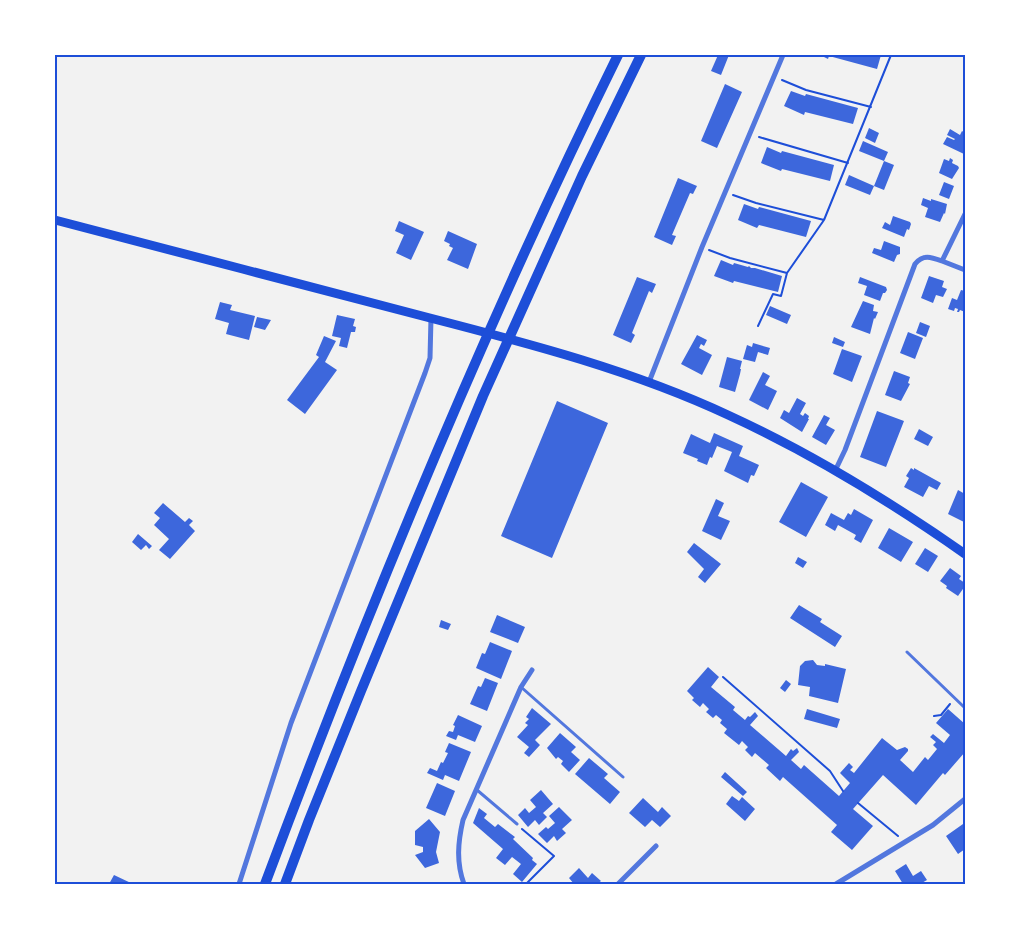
<svg xmlns="http://www.w3.org/2000/svg" width="1020" height="939" viewBox="0 0 1020 939" font-family="'IBM Plex Sans',sans-serif">
<style>
.building{fill:#3d67dc}
.lines{fill:none;stroke-linecap:round;stroke-linejoin:round}
.path{stroke:#1d4ed8;stroke-width:2}
.service{stroke:#5277de;stroke-width:3}
.minor{stroke:#5277de;stroke-width:5}
.secondary{stroke:#1d4ed8;stroke-width:9}
.trunk{stroke:#1d4ed8;stroke-width:10}
.neatline{fill:none;stroke:#1d4ed8;stroke-width:2}
</style>
<rect width="100%" height="100%" fill="#f2f2f2"/>
<path class="building" d="M718 55H729L721 75 711 71Z
M820 55H881L877 69 829 56 828 59Z
M725 84 742 92 717 148 701 141Z
M791 91 805 96 806 94 858 108 853 124 805 112 804 115 784 106Z
M869 128 879 133 875 143 865 138Z
M950 129 960 135 962 131 965 133 964 154 943 144 947 137 954 140 955 139 947 135Z
M863 141 888 152 884 161 859 151Z
M767 147 781 153 782 151 834 165 830 181 782 169 781 171 761 163Z
M950 158 953 160 952 163 958 166 959 168 952 179 939 173 944 159 949 161Z
M884 161 894 165 884 190 874 186Z
M849 175 874 186 870 195 845 185Z
M678 178 697 186 693 194 690 193 672 235 676 236 672 245 654 237Z
M944 182 954 186 949 199 939 195Z
M923 198 931 201V199L947 204 945 214 944 213 940 222 925 217 928 208 921 205Z
M744 204 758 209 759 207 811 221 806 237 759 225 757 228 738 220Z
M893 216 910 222 911 224 909 230 907 229 904 237 882 228 885 222 890 225Z
M399 221 424 232 411 260 396 253 404 235 395 231Z
M448 231 477 244 468 269 447 260 453 248 449 246 450 244 444 241Z
M884 241 900 247V254L897 255 894 262 872 253 874 248 881 250Z
M721 260 733 265 734 263 748 267 749 266 751 268H755L782 276 778 292 734 281 733 283 714 276Z
M929 276 944 281 942 287 947 289 943 297 936 295 933 303 921 298Z
M637 277 656 284 652 293 649 291 632 333 635 335 631 343 613 335Z
M860 277 886 287 887 290 885 293H883L880 301 864 295 867 286 858 283Z
M961 290 965 291V312L960 310 959 312H957L958 309 955 308 954 311 948 309 952 298 957 300Z
M863 301 874 305 873 311 878 312 875 319 874 318 870 334 851 327Z
M220 302 232 305 230 310 255 316 249 340 226 334 229 323 215 319Z
M770 306 791 315 787 324 766 315Z
M337 315 355 319 353 326 356 327 355 332H351L347 348 339 346 341 338 332 336Z
M257 317 271 320 265 330 254 327Z
M920 322 930 326 926 337 916 333Z
M908 332 923 338 915 359 900 353Z
M697 335 707 340 704 346 701 344 699 348 712 355 702 375 681 364Z
M324 336 336 341 325 362 337 370 305 414 287 400 319 357 316 355Z
M834 337 845 342 843 347 832 343Z
M753 343 770 348 768 355 758 352 755 362 743 359 747 345 752 347Z
M842 349 862 356 852 382 833 374Z
M727 357 742 361 740 369H741L740 374 735 392 719 387Z
M894 371 910 377 908 383 910 384 901 401 885 395Z
M763 372 770 376 765 385 777 391 768 410 749 400Z
M797 398 806 403 800 414 803 416 805 413 809 416 808 419H809L802 432 780 418 784 410 789 413Z
M557 401 608 423 552 558 501 536Z
M877 411 904 421 886 467 860 457Z
M824 415 830 418 826 425 835 430 826 445 812 437Z
M919 429 933 437 928 446 914 439Z
M714 433 743 446 739 456 759 465 754 476 751 475 748 483 724 471 732 452 717 446 712 458 710 457 707 465 697 461 698 459 683 453 691 434 710 443Z
M911 468 914 470V468L941 483 937 490 929 486 923 497 904 487 909 478 906 476Z
M801 482 828 497 806 537 779 522Z
M958 490 965 494 964 522 948 514Z
M716 499 724 503 718 516 730 521 721 540 702 531Z
M163 503 185 522 189 518 193 521 189 525 195 531 170 559 159 550 169 539 154 525 160 518 154 513Z
M854 509 873 520 861 543 854 539 856 535 838 525 835 531 825 525 831 513 844 520 848 513 851 515Z
M889 528 913 542 901 562 878 548Z
M138 534 152 546 149 549 146 545 141 550 132 542Z
M694 543 721 564 705 583 698 577 704 569 687 552Z
M925 548 938 556 928 572 915 564Z
M798 557 807 562 803 568 795 563Z
M950 568 961 576 959 579 965 583V586L958 596 946 588 947 586 940 581Z
M799 605 822 619 820 622 842 636 835 647 790 618Z
M497 615 525 627 518 643 490 632Z
M441 620 451 624 448 630 439 627Z
M490 642 512 651 501 679 476 668 482 653 485 654Z
M813 660 817 665 825 666V664L846 669 838 703 809 696 810 687 798 685 800 666 805 661Z
M708 667 719 677 711 687 735 707 733 710 745 720 748 716 750 717 755 712 758 716 750 725 786 756 791 749 793 751 797 748 799 752 791 760 801 769 804 765 839 796 850 783 840 773 849 763 853 767 850 770 854 773 882 738 897 750 905 747 908 749V751L900 760 913 772 925 757 928 760 937 749 933 745 936 742 930 737 933 734 944 743 950 735 936 723 948 709 965 724V752L945 775 943 773 916 805 883 775 853 809 873 826 852 850 831 832 837 825 783 777 780 781 766 768 769 765 755 753 752 757 745 750 748 747 742 741 739 745 724 733 727 729 720 723 722 720 716 715 713 718 706 712 709 709 703 703 700 707 692 700 694 698 687 691Z
M485 678 498 683 487 711 470 704 478 686 481 687Z
M786 680 791 684 785 692 780 688Z
M532 708 551 724 535 740 540 745 529 757 524 753 529 747 517 737 528 725 525 723 529 719 526 717Z
M807 709 840 719 837 728 804 719Z
M458 715 482 726 475 742 458 735 456 740 446 736 449 731 453 732 455 726 453 725Z
M560 733 576 747 571 752 580 760 569 772 561 764 563 761 558 757 556 759 547 748Z
M449 743 471 752 459 781 445 775 443 780 427 773 430 768 437 771 441 762 443 763 448 753 445 752Z
M589 758 608 774 604 778 620 792 610 804 575 774Z
M725 772 747 792 743 796 721 777Z
M437 783 455 791 445 816 426 808Z
M541 790 553 804 543 813 547 817 539 825 535 820 528 827 518 815 525 808 529 813 536 807 530 800Z
M732 796 739 801 742 797 755 809 745 821 726 804Z
M643 798 658 812 662 807 671 816 660 827 652 820 645 827 629 813Z
M559 807 572 820 562 829 566 833 557 841 554 836 547 843 538 834 546 827 548 829 555 823 549 816Z
M479 808 487 814 484 818 495 827 498 824 515 837 513 839 533 858 532 860 537 864 522 882 513 874 521 864 512 857 505 865 496 858 503 849 473 823Z
M429 819 440 832 436 852 439 863 425 868 415 855 423 852V847L415 845V831Z
M963 824 965 828V849L958 854 946 836Z
M906 864 913 876 921 871 927 880 920 884 916 882 913 884H903L895 871Z
M579 868 588 878 592 873 601 881 597 884H574L569 878Z
M114 875 133 884H109Z"/>
<g class="lines">
<path class="path" d="M782 80 806 90 871 107
M759 137 848 163
M733 195 756 203 824 220
M709 250 730 258 787 273 824 220 891 55
M758 326 773 294 781 296 787 273
M723 677 830 771 843 791
M934 716 941 715 950 704
M858 803 898 836
M522 829 554 856 526 884"/>
<path class="service" d="M907 652 965 708
M521 687 623 777
M477 790 517 824"/>
<path class="minor" d="M942 261 965 270
M649 382 702 247 783 55
M835 471 845 450 915 264C923 254 931 257 942 261L965 214
M239 884 291 723 425 373 430 358 431 318
M464 884C456 862 458 842 463 820L521 687 532 670
M618 884 656 846
M836 884 933 825 965 799"/>
<path class="secondary" d="M55 220C180 253 305 285 430 318 531 344 634 371 728 415 811 453 891 502 965 554"/>
<path class="trunk" d="M265 884C370 603 485 325 618 55
M285 884 309 820 361 691 483 396 582 176 641 55"/>
</g>
<rect width="1020" height="939" fill="none" stroke="#ffffff" stroke-width="112"/>
<rect x="56" y="56" width="908" height="827" class="neatline"/>
</svg>
